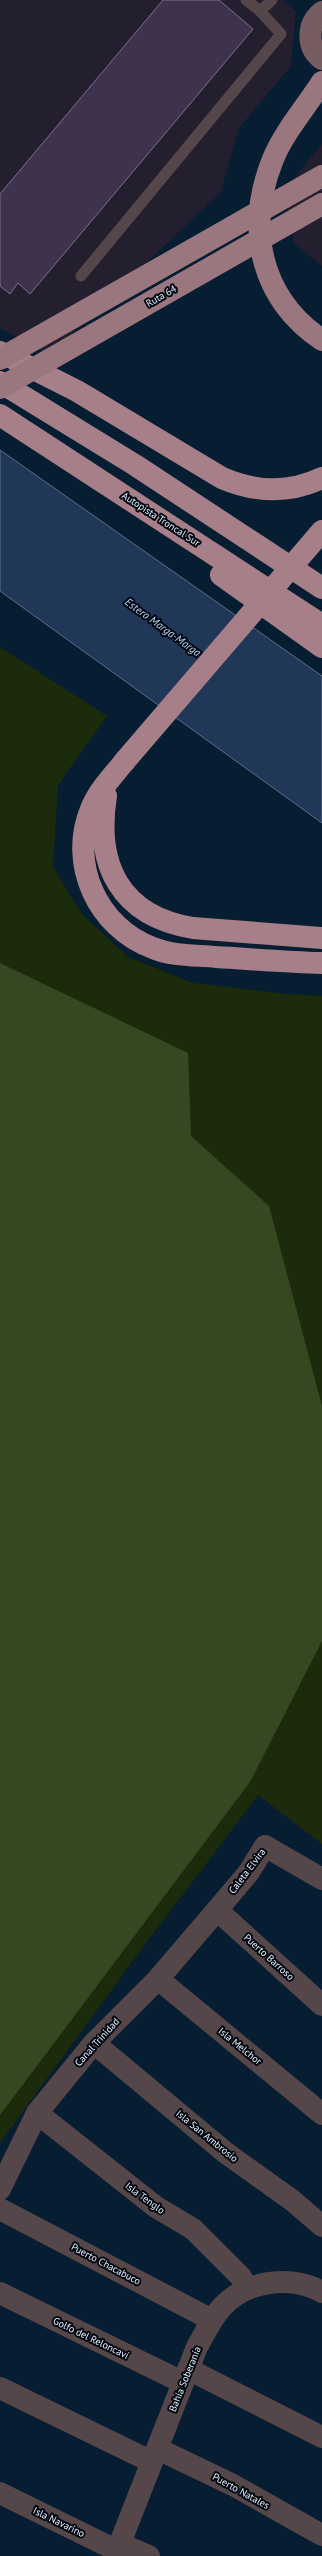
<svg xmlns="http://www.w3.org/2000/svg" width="322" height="2556" viewBox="0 0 322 2556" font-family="'PT Sans',sans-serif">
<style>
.industrial{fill:#241f2f}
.green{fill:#1c2b0b}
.forest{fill:#354822}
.water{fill:#203758;stroke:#5c708a}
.building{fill:#3f324c;stroke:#7f708e}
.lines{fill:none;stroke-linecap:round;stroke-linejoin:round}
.service{stroke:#554649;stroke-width:11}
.minor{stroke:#554649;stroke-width:22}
.secondary{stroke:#765d62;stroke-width:22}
.trunk{stroke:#9a777f;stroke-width:22}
.motorway{stroke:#a67f88;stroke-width:22}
.trunk-bridge{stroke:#9a777f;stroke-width:22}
.motorway-bridge{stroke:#a67f88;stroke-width:22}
.labels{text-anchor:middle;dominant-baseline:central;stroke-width:4;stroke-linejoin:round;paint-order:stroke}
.street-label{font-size:10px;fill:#e9f4ff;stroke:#02070f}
.water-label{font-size:11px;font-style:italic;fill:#bed7fb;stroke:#02070f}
</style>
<rect width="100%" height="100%" fill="#071d31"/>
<path class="industrial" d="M0 0H282L296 11 291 66 239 128 221 192 49 355 0 328Z
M322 144V266L295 244 287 213 295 177Z"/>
<path class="green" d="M0 647 107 716 58 785 53 867 82 914 128 957 193 983 287 994 322 996V1844L258 1795 135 1958 0 2143Z"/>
<path class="forest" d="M0 963 188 1053 191 1136 269 1206 322 1406V1641L250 1782 0 2115Z"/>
<path class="water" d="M0 450 322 676V823L0 591Z"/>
<path class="building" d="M163 0H219L253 29 30 294 18 283 10 294 0 286V194Z"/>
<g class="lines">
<path class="service" d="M246 0 260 11
M81 276 281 34 260 11 272 0"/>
<path class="minor" d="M217 1910 322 2005
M158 1979 322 2114
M94 2043 226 2153 293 2201 322 2226
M37 2113 156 2207 193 2229 241 2277 247 2288
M0 2189 37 2113 94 2043 158 1979 217 1910 249 1872 265 1846 322 1879
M0 2209 212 2320
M0 2293 182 2382
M188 2369 322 2437
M0 2388 152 2462
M158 2449 233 2485 322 2535
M0 2493 118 2551
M121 2544 149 2556
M115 2556 197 2347C205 2333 211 2319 222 2307 246 2281 291 2274 322 2292"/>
<path class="secondary" d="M322 12C307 24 306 47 322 59"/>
<path class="trunk" d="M322 82C306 107 284 132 273 159 245 228 260 298 322 340"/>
<path class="motorway" d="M0 352 77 391 222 478C255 492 289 494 322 478
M0 382 135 465 322 588
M0 415 322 625
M221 575 322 647
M124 762C112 777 98 791 91 809 68 864 98 928 153 948 172 956 195 955 216 957 251 959 287 962 322 963
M106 796C95 865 120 916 193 928L322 938"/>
<path class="trunk-bridge" d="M0 359 322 176
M0 388 322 204"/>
<path class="motorway-bridge" d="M124 762 322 531"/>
</g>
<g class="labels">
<g class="street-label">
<text transform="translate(161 296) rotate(-30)">Ruta 64</text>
<text transform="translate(161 519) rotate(33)">Autopista Troncal Sur</text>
<text transform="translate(247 1871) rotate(-53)">Caleta Elvira</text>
<text transform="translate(269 1957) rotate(42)">Puerto Barroso</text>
<text transform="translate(97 2042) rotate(-48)">Canal Trinidad</text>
<text transform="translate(240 2046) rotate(39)">Isla Melchor</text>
<text transform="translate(207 2136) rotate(39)">Isla San Ambrosio</text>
<text transform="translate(145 2198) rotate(36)">Isla Tenglo</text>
<text transform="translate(106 2264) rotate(28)">Puerto Chacabuco</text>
<text transform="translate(91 2338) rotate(26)">Golfo del Reloncaví</text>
<text transform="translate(185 2379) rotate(-68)">Bahía Soberanía</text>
<text transform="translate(241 2491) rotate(29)">Puerto Natales</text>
<text transform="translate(59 2522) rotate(26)">Isla Navarino</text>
</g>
<g class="water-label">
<text transform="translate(163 627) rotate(36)">Estero Marga-Marga</text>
</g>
</g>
</svg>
